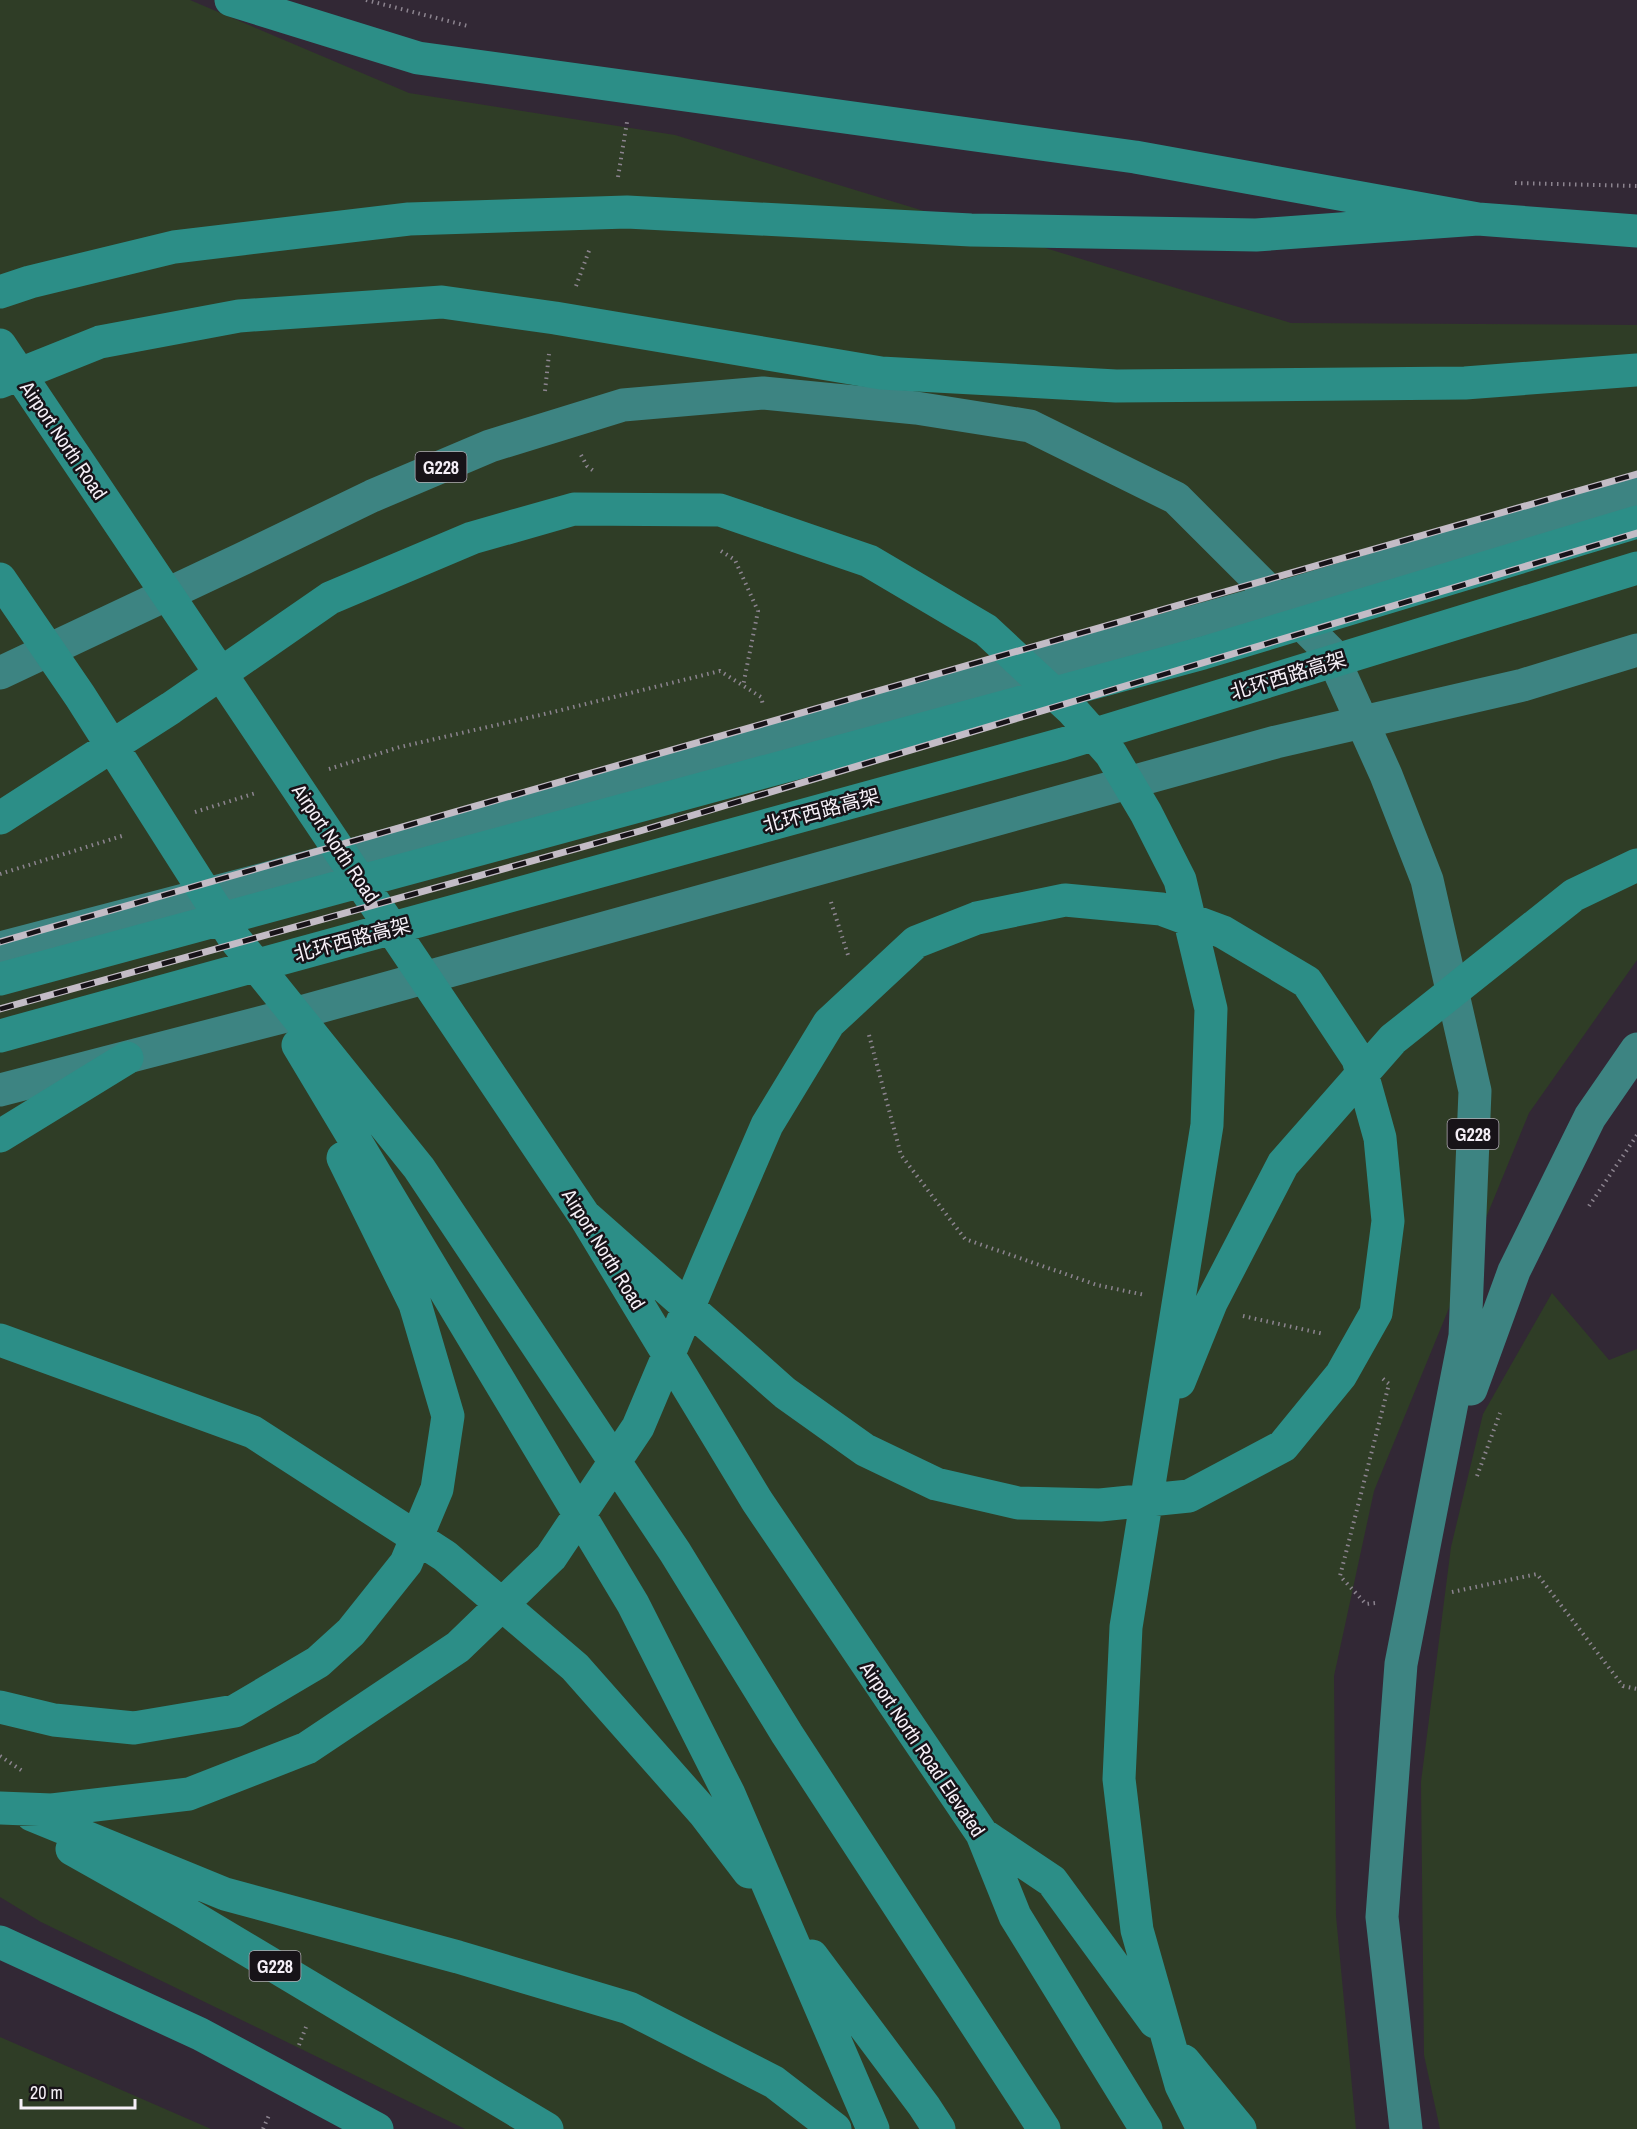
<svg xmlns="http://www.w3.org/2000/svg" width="1637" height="2129" viewBox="0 0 1637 2129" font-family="'Archivo Narrow','Noto Sans SC',sans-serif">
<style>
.green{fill:#2f3d26}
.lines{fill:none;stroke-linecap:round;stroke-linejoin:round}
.path{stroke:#8c848f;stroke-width:4;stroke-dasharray:1.5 4.5;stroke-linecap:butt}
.primary{stroke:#3d8482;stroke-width:33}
.trunk{stroke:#2c8e87;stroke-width:33}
.rail-casing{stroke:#c3bcc6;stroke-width:7}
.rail{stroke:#171318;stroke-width:4.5;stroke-dasharray:14;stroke-linecap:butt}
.labels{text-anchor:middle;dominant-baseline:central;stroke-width:5;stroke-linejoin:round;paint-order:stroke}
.shield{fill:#171318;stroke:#b2adb4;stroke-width:1.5}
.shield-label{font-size:18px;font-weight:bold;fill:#f5eff7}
.street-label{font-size:20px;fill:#f5eff7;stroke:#171318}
</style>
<rect width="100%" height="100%" fill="#322835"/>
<path class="green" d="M0 0H190L409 93 675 135 1291 323 1637 325V960L1529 1113 1374 1491 1334 1676 1336 1916 1356 2129H465L41 1922 0 1897Z
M1552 1293 1609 1360 1637 1349V2129H1440L1424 2055 1421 1782 1451 1547 1483 1414Z
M0 2037 211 2129H0Z"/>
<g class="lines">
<path class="path" d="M366 0 468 26
M618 177 627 122
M1515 183 1637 186
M576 286 590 248
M545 391 549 354
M581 455 587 466 595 472
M721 551 735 560 758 611 743 686
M329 769 400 747 549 713 720 671 761 697 763 705
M195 812 256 793
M0 874 125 835
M831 902 848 955
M869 1035 901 1155 965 1239 1097 1285 1145 1295
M1589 1206 1637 1135
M1243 1316 1324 1334
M1477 1476 1500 1413
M1452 1592 1537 1574 1623 1686 1637 1689
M1375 1603 1366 1604 1340 1576 1389 1384 1381 1377
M0 1756 24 1772
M299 2045 306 2027
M263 2129 270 2113"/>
<path class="primary" d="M0 673 244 558 372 496 490 446 623 405 763 393 916 408 1030 426 1176 498 1331 653 1386 775 1427 880 1475 1091 1465 1336 1401 1664 1382 1917 1406 2129
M0 948 265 879 1251 606 1637 491
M0 1090 290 1015 1276 742 1523 685 1637 650
M1471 1389 1514 1271 1590 1117 1637 1049"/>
<path class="trunk" d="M231 0 418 58 1135 157 1478 219 1637 231
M0 292 30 282 174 247 409 219 627 212 971 230 1256 235 1478 219
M0 345 584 1215 757 1501 982 1834 1015 1916 1146 2129
M0 382 100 342 239 316 442 302 555 318 881 373 1116 386 1465 383 1637 370
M0 579 80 696 234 938 419 1168 675 1552 787 1734 1044 2129
M0 818 171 708 330 598 472 538 574 509 720 510 869 561 986 630 1073 711 1111 754 1146 813 1180 880 1211 1009 1207 1125 1126 1627 1119 1779 1137 1930 1181 2085 1203 2129
M0 979 1203 653 1637 522
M0 1036 1063 744 1637 568
M298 1045 633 1604 729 1794 873 2129
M0 1136 127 1058
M0 1340 253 1432 445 1556 575 1667 704 1813 749 1872
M1179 1382 1211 1303 1283 1164 1393 1039 1574 895 1637 865
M0 1707 54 1720 134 1728 235 1711 318 1662 351 1632 406 1563 437 1489 448 1416 415 1304 343 1158
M0 1808 52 1810 189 1794 307 1748 458 1647 551 1557 638 1427 706 1266 767 1125 829 1023 916 942 977 918 1065 900 1161 909 1223 932 1307 982 1358 1059 1380 1138 1388 1221 1376 1313 1341 1375 1283 1446 1189 1496 1100 1505 1018 1503 936 1484 865 1450 785 1393 584 1215
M32 1815 225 1894 458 1957 629 2008 774 2082 835 2129
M982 1834 1052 1881 1155 2022
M72 1849 184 1912 547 2129
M0 1942 200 2034 377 2129
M812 1956 924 2106 939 2129
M1184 2061 1240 2129"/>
<g class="rail-casing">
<path id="rail" d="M0 942 1637 474
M0 1009 640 831 1637 533"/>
</g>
<use href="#rail" class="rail"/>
</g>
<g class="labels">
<g class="shield">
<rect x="415.5" y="452" width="51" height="30" rx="4.5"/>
<rect x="1447.5" y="1119" width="51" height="30" rx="4.5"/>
<rect x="249.5" y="1951" width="51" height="30" rx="4.5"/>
</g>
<g class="shield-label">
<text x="441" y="467">G228</text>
<text x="1473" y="1134">G228</text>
<text x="275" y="1966">G228</text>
</g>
<g class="street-label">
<text transform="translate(64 440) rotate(56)">Airport North Road</text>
<text transform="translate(1288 675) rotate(-17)">北环西路高架</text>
<text transform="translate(821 810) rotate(-15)">北环西路高架</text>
<text transform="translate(336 843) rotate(56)">Airport North Road</text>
<text transform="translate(352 939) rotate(-15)">北环西路高架</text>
<text transform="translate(604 1249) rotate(58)">Airport North Road</text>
<text transform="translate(923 1749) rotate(56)">Airport North Road Elevated</text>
</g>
</g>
<path d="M21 2099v9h114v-9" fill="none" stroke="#f5eff7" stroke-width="3"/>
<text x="30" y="2099" font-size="18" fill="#f5eff7" stroke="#171318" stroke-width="4.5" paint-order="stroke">20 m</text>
</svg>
